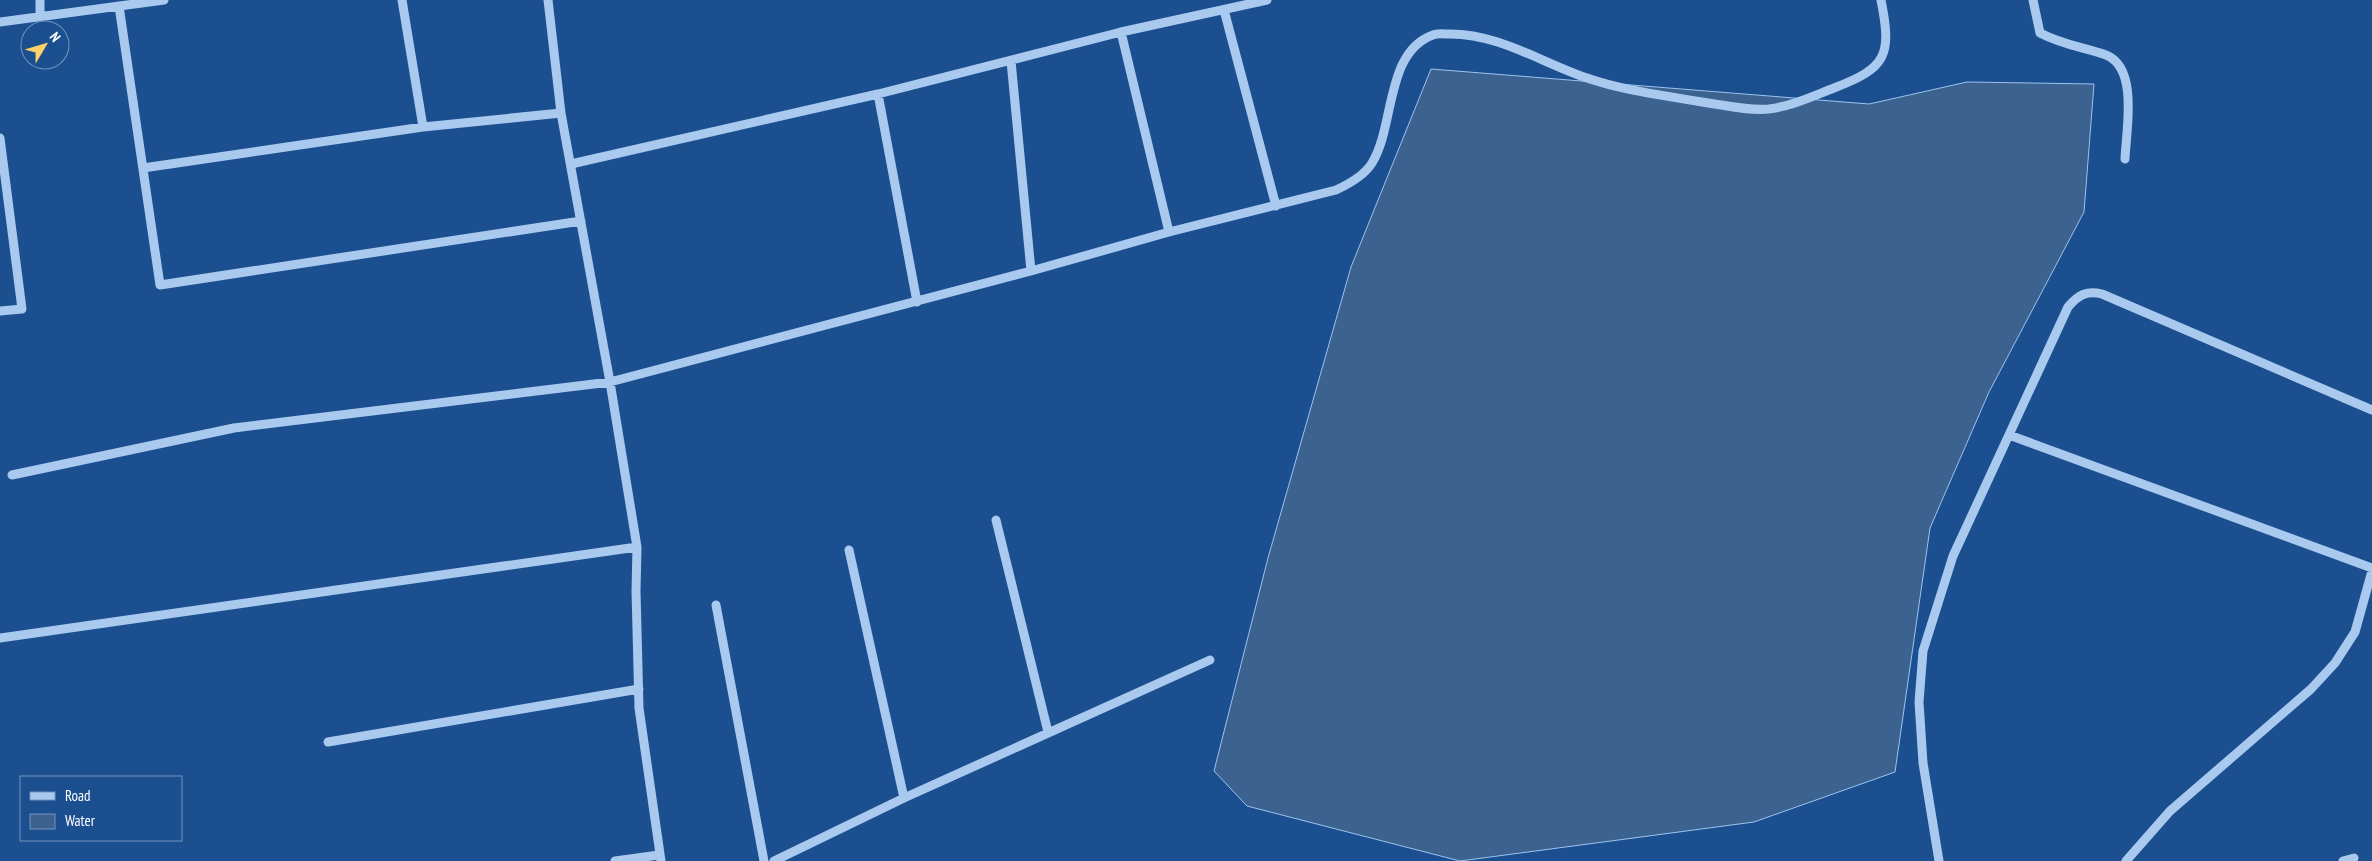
<svg xmlns="http://www.w3.org/2000/svg" width="2372" height="861" viewBox="0 0 2372 861" font-family="'PT Sans Narrow',sans-serif">
<style>
.water{fill:#3c6290;stroke:#9cc4f0}
.lines{fill:none;stroke-linecap:round;stroke-linejoin:round}
.minor{stroke:#a9c9ee;stroke-width:9}
</style>
<rect width="100%" height="100%" fill="#1b4f8f"/>
<path class="water" d="M1431 69 1869 104 1967 82 2094 84 2084 212 1989 392 1930 528 1895 772 1754 822 1460 861 1247 806 1214 771 1268 558 1351 267Z"/>
<g class="lines">
<path class="minor" d="M40 0V17
M402 0 423 127
M548 0 561 113 610 382 637 547 636 591 639 708 661 861
M2033 0 2040 33C2063 45 2083 47 2106 55 2139 68 2126 131 2125 159
M119 6 160 285 581 221
M1224 10 1276 206
M0 22 164 0
M1121 32 1169 232
M1011 61 1031 271
M878 94 917 302
M0 138 22 309 0 311
M571 164 878 94 1121 32 1267 0
M143 168 423 127 561 113
M2009 435 2372 568
M12 475 234 428 610 382 1031 271 1169 232 1336 190C1349 184 1364 176 1372 163 1395 126 1385 52 1433 35 1437 33 1444 34 1448 34 1498 33 1542 63 1587 78 1625 91 1663 95 1702 102 1723 105 1748 111 1769 109 1792 106 1813 96 1834 88 1887 68 1892 55 1881 0
M996 520 1048 732
M849 550 904 798
M716 605 764 861
M0 638 637 547
M328 742 639 689
M615 861 659 855
M774 861 904 798 1210 660
M1939 861 1923 763 1919 702 1923 651 1953 556 2068 307C2078 295 2087 290 2102 294L2372 410
M2126 861 2170 811 2311 689 2335 663 2355 632 2372 571
M2343 861 2354 858"/>
</g>
<rect x="20" y="776" width="162" height="65" fill="#1b4f8f" stroke="#7695bc"/>
<rect x="30" y="792" width="25" height="8" fill="#a9c9ee" stroke="#7695bc"/>
<text x="65" y="801" font-size="15" fill="#ffffff">Road</text>
<rect x="30" y="814" width="25" height="15" fill="#3c6290" stroke="#7695bc"/>
<text x="65" y="826" font-size="15" fill="#ffffff">Water</text>
<g transform="translate(45 45) rotate(52)"><circle r="24" fill="#1b4f8f" stroke="#7695bc"/>
<path d="M0-4L9 19L0 12L-9 19Z" fill="#ffd166"/>
<text y="-8" font-size="14" font-weight="bold" text-anchor="middle" fill="#ffffff">N</text>
</g>
</svg>
